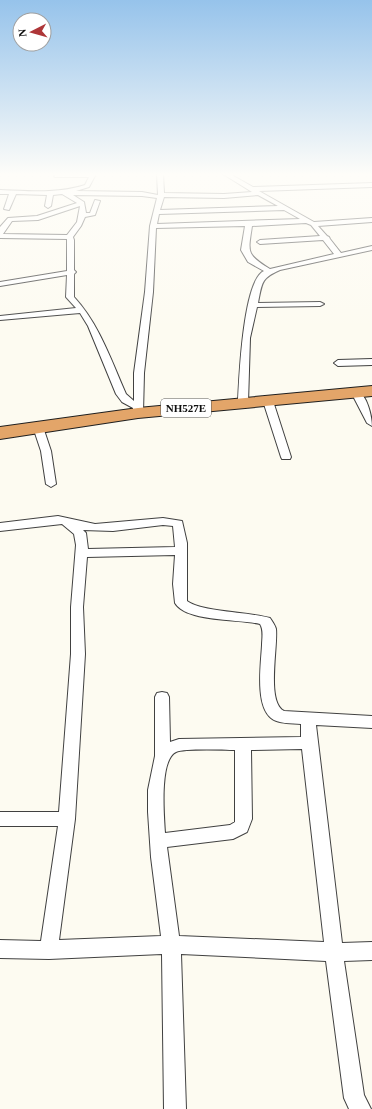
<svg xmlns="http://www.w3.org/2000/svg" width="372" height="1109" viewBox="0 0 372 1109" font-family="'Times New Roman',serif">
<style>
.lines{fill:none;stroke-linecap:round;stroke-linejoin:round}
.street-casing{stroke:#414141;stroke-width:2}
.highway-casing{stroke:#1f1f1f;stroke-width:2}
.street{fill:#fff;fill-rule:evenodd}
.highway{fill:#e3a569;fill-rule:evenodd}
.labels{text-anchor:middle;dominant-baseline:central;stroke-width:4;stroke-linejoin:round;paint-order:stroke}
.shield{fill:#fff;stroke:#565656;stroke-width:1}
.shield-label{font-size:11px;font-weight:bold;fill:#0e0e0e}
</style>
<rect width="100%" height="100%" fill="#fdfbf1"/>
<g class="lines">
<g class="street-casing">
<path id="street" d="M57 174H96L89 187 76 191 142 192 158 195 157 174H163L164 193 224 194 252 192 223 174H230L253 187 372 183V187L259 191 314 222 372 218V222L318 226 327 236 329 237 330 239 341 253 372 246V250L280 270C261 278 262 283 258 303L320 302 324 304 320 306 257 307 250 338 248 403 243 406 238 403C239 380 243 280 264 271L248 262 241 250 245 226 156 228 153 292 144 373 143 413 138 416 133 413V408L122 402 116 394 88 326 80 313 0 320V316L76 308 66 297 67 275 0 286V282L67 271V239L0 238V227L8 218 37 216 77 203 62 194 53 195 51 206 48 208 45 206 47 195 16 194 9 210 4 209 9 194H0V190C29 191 57 194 85 185L89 177H55L54 176ZM73 195 142 196 157 198 150 226 145 292 134 373V401L126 394C111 360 99 324 74 297V274L76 272 74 270V240L73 237 81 226 85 217 95 215 100 201 95 200 90 213H86L84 202ZM258 195 278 206 160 210 164 197 224 198ZM80 206 77 222 67 235 3 234 12 221 38 220ZM284 210 300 219 157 224 159 214ZM306 223 311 225 320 236 260 240 257 242 260 244 323 240 334 254 270 269C246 254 248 253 252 226Z
M372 359V365L338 366 334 363 338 360Z
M357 391C367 394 372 417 372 426L367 423 352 394Z
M268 398 273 401 291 457 290 459H282L281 457 263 401Z
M38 424 43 427 51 451 56 484 51 487 46 484 41 451 33 427Z
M58 516 95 524 163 518 182 521 187 543V601C201 612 250 612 270 618 272 621 275 625 276 629 278 647 266 702 284 711L372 716V728L316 725 342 943 372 942V960L344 961 364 1095 371 1109H349L344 1098 326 961 181 954 186 1109H164L162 954 49 959 0 958V940L41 941 58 826H0V812H59L71 654V607L76 545 74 534 62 524 0 531V523ZM163 525 173 526 175 547 88 549 86 533 83 530 113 531ZM175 555 173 584 175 603C186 622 240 619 260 624 264 630 262 639 262 645 261 664 255 705 271 718 278 724 291 723 301 724V737L179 739 170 742 169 697 167 693 162 692 157 693 155 697V756L148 790V812L151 857 161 936 59 940 75 819 85 654 83 607 87 557ZM302 749 324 942 179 936 167 847 233 839 247 832 252 819 251 750ZM235 750V822L230 825 165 833C164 816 159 760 176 752 185 748 224 750 235 750Z"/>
</g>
<g class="highway-casing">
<path id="highway" d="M372 386V396L138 418 0 439V427L138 408Z"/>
</g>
<use href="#street" class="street"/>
<use href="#highway" class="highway"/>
</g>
<linearGradient id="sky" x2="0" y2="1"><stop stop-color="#96c3eb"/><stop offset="0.53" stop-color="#fefdf9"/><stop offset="1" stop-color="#fefdf9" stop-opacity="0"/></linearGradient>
<rect width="372" height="329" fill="url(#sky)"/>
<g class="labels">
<rect class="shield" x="161" y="399" width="50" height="18" rx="3"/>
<g class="shield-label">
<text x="186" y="408">NH527E</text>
</g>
</g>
<g transform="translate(32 32) rotate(264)"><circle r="19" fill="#ffffff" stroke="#9f9f9f"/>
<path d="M0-3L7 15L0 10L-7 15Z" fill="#ae3638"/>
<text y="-6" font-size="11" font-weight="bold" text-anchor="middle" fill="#0e0e0e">N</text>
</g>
</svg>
